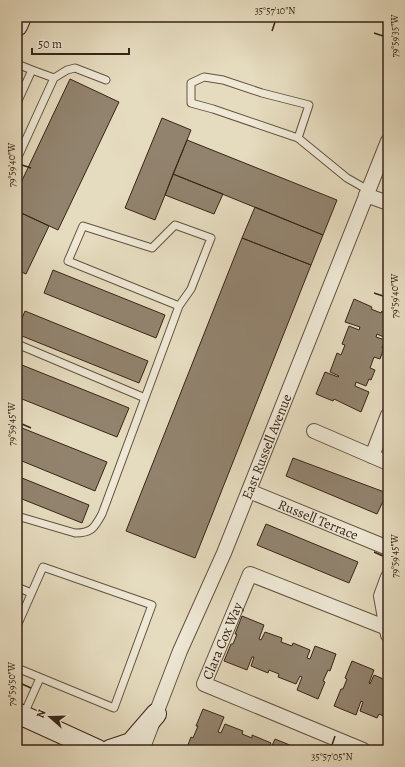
<svg xmlns="http://www.w3.org/2000/svg" width="405" height="767" viewBox="0 0 405 767" font-family="Alegreya,serif">
<style>
.building{fill:#92836e;stroke:#392417}
.lines{fill:none;stroke-linecap:round;stroke-linejoin:round}
.service-casing{stroke:#645241;stroke-width:9}
.minor-casing{stroke:#645241;stroke-width:16}
.secondary-casing{stroke:#392417;stroke-width:22}
.service{stroke:#eee8d5;stroke-width:7}
.minor{stroke:#eee8d5;stroke-width:14}
.secondary{stroke:#eee8d5;stroke-width:20}
.ticks{fill:none;stroke:#392417;stroke-width:1.5}
.labels{text-anchor:middle;dominant-baseline:central;stroke-width:3.5;stroke-linejoin:round;paint-order:stroke}
.street-label{font-size:14px;fill:#392417;stroke:#eee8d5}
.neatline{fill:none;stroke:#392417;stroke-width:1.5}
.ticks-label{font-size:10px;text-anchor:middle;fill:#392417}
</style>
<rect width="100%" height="100%" fill="#e5dbbe"/>
<filter id="stains"><feTurbulence type="fractalNoise" baseFrequency=".005" numOctaves="4"/><feColorMatrix values="0 0 0 0 .2 0 0 0 0 .09 0 0 0 0 .02 0 0 0 .5 -.17"/></filter>
<radialGradient id="worn" r=".72"><stop offset=".6" stop-color="#630" stop-opacity="0"/><stop offset="1" stop-color="#630" stop-opacity=".3"/></radialGradient>
<path class="building" d="M70 79 119 102 58 230 17 211V191Z
M162 118 191 130 155 220 125 208Z
M187 140 337 200 323 235 173 174Z
M173 174 223 194 214 214 165 195Z
M255 207 323 235 311 265 242 238Z
M17 211 49 226 26 274 17 270Z
M242 238 311 265 195 558 126 531Z
M53 270 165 315 156 338 44 293Z
M354 299 372 307 371 309 381 313 382 311 388 313V339L377 334 376 337 385 340 382 348H384L380 359 374 357 370 368 375 370 371 380 369 379 366 386 356 382 355 386 369 392 361 412 334 399 333 401 316 394 325 372 338 377 339 376 330 372 337 353 341 355 345 345 342 344 349 326 359 330 360 327 345 322Z
M25 311 148 361 139 383 17 334V330Z
M17 363 129 408 117 437 17 397Z
M17 426 107 462 95 491 17 459Z
M293 458 387 493 377 514 286 476Z
M17 476 89 505 82 523 17 497Z
M266 524 358 562 349 583 257 545Z
M242 616 264 625 259 639 261 640 265 632 282 638 281 642 292 646 293 643 310 650 307 658 310 659 315 646 336 654 330 671 328 670 323 681 325 682 318 699 297 690 302 677 300 676 296 684 278 677 279 674 269 670 268 673 251 666 254 657H252L247 670 224 661 231 644H233L237 634H235Z
M352 661 374 670 369 683 370 684 374 675 388 681V718L379 714 377 718 360 711 363 702 361 701 356 715 334 706 341 689H343L347 679 345 678Z
M203 709 224 717 218 732 221 733 225 724 243 731 242 734 252 738V735L271 743 267 750H186L191 737 193 738 198 726H196Z
M275 739 297 748 296 750H270Z"/>
<g class="lines">
<g class="service-casing">
<path id="service" d="M17 64 32 70 17 103
M54 78 67 70 75 68 106 80
M298 138 309 105 262 93 223 80 204 77 191 83V103L213 109 298 138 347 178 368 190
M17 159 54 78 32 70
M17 344 145 398
M17 516 75 533C92 533 94 528 102 514L179 306 191 289 211 238 175 225 152 248 83 226 68 261 179 306
M17 587 31 593
M17 626 43 567 152 605 114 708 17 668
M24 714 40 678"/>
</g>
<g class="minor-casing">
<g id="minor">
<path d="M366 195 388 203"/>
<path d="M314 431 388 463"/>
<path d="M372 456 388 415"/>
<path id="s1" d="M249 491 388 548"/>
<path d="M388 635 381 596 388 577"/>
<path id="s2" d="M142 750 180 651 224 553 388 141"/>
<path id="s3" d="M363 750 204 684 250 574 387 628"/>
</g>
</g>
<g class="secondary-casing">
<path id="secondary" d="M17 26 21 17
M17 713 98 750
M110 750 131 743 156 714"/>
</g>
<use href="#service" class="service"/>
<use href="#minor" class="minor"/>
<use href="#secondary" class="secondary"/>
</g>
<path class="ticks" d="M272 31 275 22M374 33 383 36M22 165 31 168M374 293 383 296M22 424 31 428M374 552 383 556M22 684 31 688M332 745 335 736"/>
<g class="labels">
<g class="street-label">
<text stroke="none"><textPath href="#s2" startOffset="328">East Russell Avenue</textPath></text>
<text stroke="none"><textPath href="#s1" startOffset="75">Russell Terrace</textPath></text>
<text stroke="none"><textPath href="#s3" startOffset="219">Clara Cox Way</textPath></text>
</g>
</g>
<rect width="405" height="767" fill="none" stroke="#e5dbbe" stroke-width="44"/>
<g transform="translate(50 717) rotate(290)" stroke="#eee8d5" stroke-width="3" paint-order="stroke">
<path d="M0-3L7 15L0 10L-7 15Z" fill="#392417"/>
<text y="-6" font-size="11" font-weight="bold" text-anchor="middle" fill="#392417">N</text>
</g>
<path d="M32 48v6h97v-6" fill="none" stroke="#392417" stroke-width="2"/>
<text x="38" y="48" font-size="12" fill="#392417" stroke="#eee8d5" stroke-width="3" paint-order="stroke">50 m</text>
<rect x="22" y="22" width="361" height="723" class="neatline"/>
<g class="ticks-label">
<text x="275" y="14">35°57'10"N</text>
<text transform="translate(394 36) rotate(-90)" y="4">79°59'35"W</text>
<text transform="translate(11 165) rotate(-90)" y="4">79°59'40"W</text>
<text transform="translate(394 296) rotate(-90)" y="4">79°59'40"W</text>
<text transform="translate(11 424) rotate(-90)" y="4">79°59'45"W</text>
<text transform="translate(394 556) rotate(-90)" y="4">79°59'45"W</text>
<text transform="translate(11 684) rotate(-90)" y="4">79°59'50"W</text>
<text x="332" y="760">35°57'05"N</text>
</g>
<rect width="100%" height="100%" filter="url(#stains)"/>
<rect width="100%" height="100%" fill="url(#worn)"/>
</svg>
